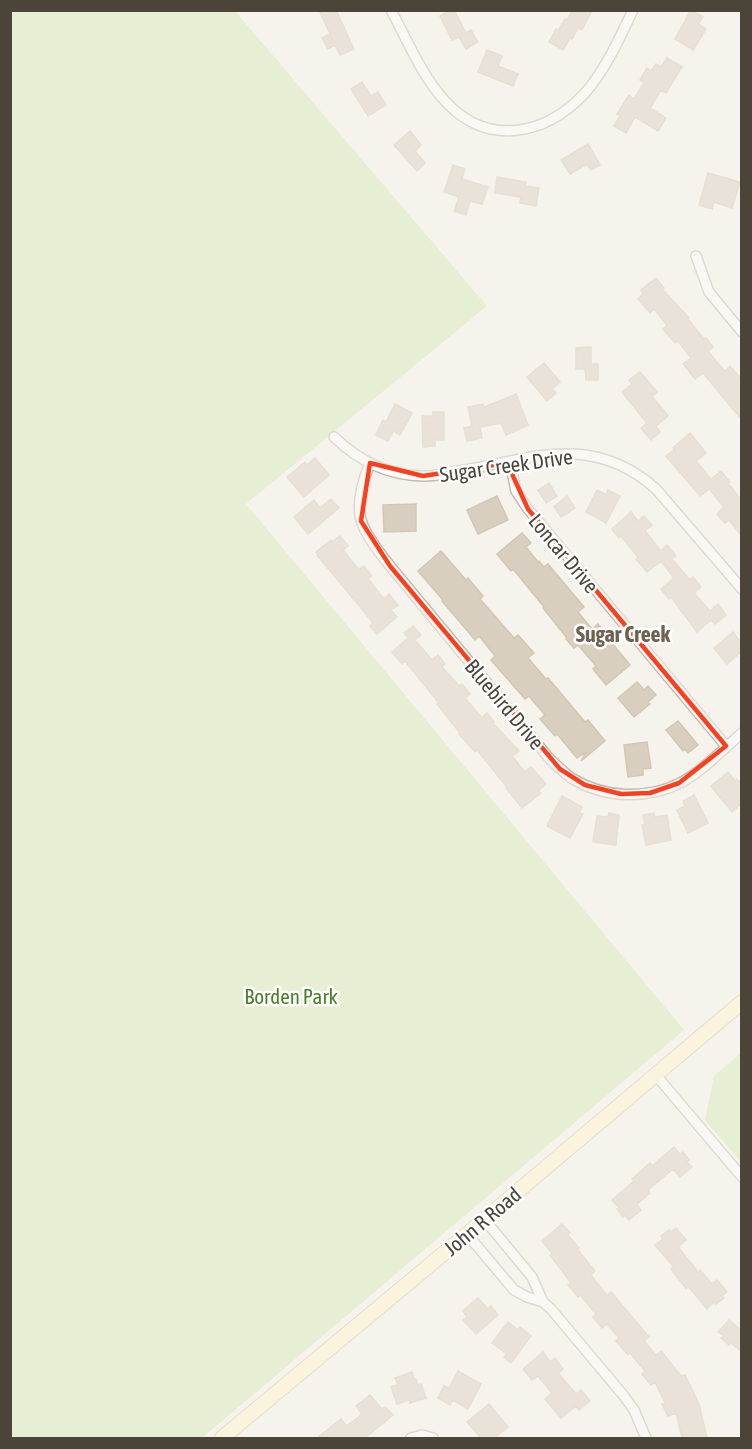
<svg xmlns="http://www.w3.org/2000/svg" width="752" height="1449" viewBox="0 0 752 1449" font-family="'Asap Condensed',sans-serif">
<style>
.green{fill:#d2eab5}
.building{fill:#d8cfc1;stroke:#d3c7b4;stroke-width:1.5}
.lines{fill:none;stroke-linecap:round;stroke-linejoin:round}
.minor-casing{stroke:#c2bbae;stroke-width:12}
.secondary-casing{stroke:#d6c79b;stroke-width:16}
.minor{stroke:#fff;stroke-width:9}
.secondary{stroke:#fff3cd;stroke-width:14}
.marked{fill:none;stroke:#fc3f1d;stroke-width:4.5;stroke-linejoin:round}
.labels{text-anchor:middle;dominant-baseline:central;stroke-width:5;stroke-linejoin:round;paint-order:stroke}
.street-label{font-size:21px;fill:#4b4439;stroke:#fff}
.park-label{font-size:21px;fill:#4a7f2a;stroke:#fff}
.neighbourhood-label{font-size:22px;font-weight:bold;fill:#6e6250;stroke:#fff}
</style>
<rect width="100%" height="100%" fill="#f6f3ec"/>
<path class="green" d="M11 11H235L487 306 246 504 684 1030 202 1438H11Z
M741 1053V1162L705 1120 714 1076Z"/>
<path class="building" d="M319 10H336L354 49 340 55 335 45 328 49 322 38 330 34Z
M451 10H454L466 33 471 30 478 42 466 49 459 37 452 40 440 16Z
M573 10H592L582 30 578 28 572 39 570 38 563 50 549 42 556 29 558 31 565 19 567 20Z
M691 10 703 17 698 24 706 29 693 50 675 39Z
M487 50 502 56 498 66 518 74 513 86 478 72Z
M667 58 682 67 666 93 661 90 650 108 666 118 658 131 635 117 626 133 614 126 620 116 617 114 629 95 634 99 644 83 640 80 647 68 651 71 656 64 661 67Z
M362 82 371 96 378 92 386 105 368 116 351 89Z
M410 131 421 145 415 151 425 163 417 171 394 145Z
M588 144 600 165 591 170 587 164 570 174 561 160Z
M453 165 465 169 462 179 488 187 482 204 470 201 466 215 454 211 459 197 444 192Z
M708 173 740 182 732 208 714 202 712 209 699 205Z
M497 177 526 182 525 186 539 188 536 206 520 203 521 197 495 193Z
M656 278 664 288 662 289 689 318 688 319 704 339 706 338 713 347 708 351 716 361 725 371 730 366 741 379 738 382 741 386V419L703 373 695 379 683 364 691 358 678 341 675 343 663 329 667 325 654 309 650 313 638 299 643 294 641 290Z
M591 347V364H598V380H586L585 369H576V348Z
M544 363 560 382 552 389 556 393 547 401 527 377Z
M640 372 657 392 652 396 668 416 656 426 660 432 651 440 641 428 647 423 622 392 632 384 629 380Z
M516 394 528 425 506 435 501 423 480 427 482 438 467 441 464 428 472 426 468 407 483 404 484 407Z
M395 404 412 413 400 435 393 431 388 441 376 435 383 420 386 422Z
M433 412H444V440H435V446L423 447 422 416H433Z
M690 433 706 453 696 461 711 479 721 471 730 482 728 483 741 500V535L729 520 725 523 717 514 724 507 709 489 700 496 666 456 674 450 673 448Z
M315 458 329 475 304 497 287 477 305 462 307 465Z
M549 483 557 496 546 503 538 490Z
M597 490 606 495 608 490 620 496 606 523 586 512Z
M497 496 508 520 478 534 467 510Z
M567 496 575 508 561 517 554 507Z
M331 499 339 508 308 534 294 517 314 500 320 508Z
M416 504V531L384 532 383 505Z
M631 512 638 521 644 516 652 525 645 531 661 551 667 545 676 556 672 559 690 580 693 577 701 587 694 593 710 611 718 604 726 615 715 624 711 620 697 632 671 597 669 599 661 589 674 578 661 561 647 572 636 559 638 557 621 536 619 538 612 529Z
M522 533 531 543 526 547 538 562 539 561 544 567 548 564 584 607 578 612 592 629 598 624 607 635 606 636 630 665 606 685 593 669 596 666 578 645 574 648 566 639 567 638 543 608 544 607 513 569 511 571 497 554Z
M340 536 348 546 343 550 359 570 364 566 372 576 368 579 384 599 389 594 398 605 391 610 397 617 377 634 370 626 373 623 366 614 317 555 318 554 316 552 331 540 332 542Z
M441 551 466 580 468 578 483 596 480 599 514 638 518 635 534 653 528 658 546 679 548 678 585 722 588 720 605 741 581 761 586 752 577 758 557 734 555 736 540 719 545 715 529 696 525 699 491 660 495 656 479 636 475 640 442 601 443 600 418 571Z
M413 626 421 635 415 640 432 660 438 655 445 664 442 667 459 686 462 684 470 694 465 698 482 718 487 713 494 722 493 723 519 751 512 756 525 772 531 767 546 784 538 791 541 793 522 808 506 788 507 787 477 750 475 752 459 734 460 733 437 704 439 703 405 661 402 664 392 652 408 638 404 633Z
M733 632 741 643V652L727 664 714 648Z
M637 682 644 690 648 686 656 695 648 702 650 704 634 717 618 698Z
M678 721 698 745 688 753 685 749 683 751 666 730Z
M647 742 651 768 643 769V775L628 777 624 745Z
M728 772 735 781 737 779 741 784V804L732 812 711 786Z
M694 795 708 823 688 833 677 810 685 806 683 801Z
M562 796 582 807 579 813 583 814 570 838 547 826Z
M609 813 619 815 616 845 593 842 597 816 608 817Z
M654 813 655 817 667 815 671 840 646 845 642 825H645L643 815Z
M674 1147 680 1154 683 1152 689 1160 687 1162 692 1167 680 1177 673 1169 648 1190 650 1193 637 1204 641 1210 629 1220 625 1215 623 1217 617 1209 619 1208 612 1200 634 1181 632 1179 650 1163 652 1166Z
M562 1224 570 1233 568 1235 579 1248 577 1249 595 1271 591 1275 596 1282 607 1295 611 1292 649 1337 644 1341 656 1355 661 1351 681 1376 685 1375 699 1404 707 1438H682L676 1413 668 1416 662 1404 665 1403 655 1382 651 1385 642 1374 645 1371 630 1353 628 1355 616 1341 619 1338 607 1324 602 1328 593 1317 596 1314 580 1295 578 1297 568 1285 571 1283 550 1255 552 1253 542 1241Z
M676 1228 686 1240 678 1247 698 1272 700 1270 712 1284 717 1280 727 1292 722 1296 724 1298 716 1304 714 1302 707 1309 688 1286 686 1288 671 1269 674 1267 655 1245 663 1239 661 1236 669 1230 671 1232Z
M478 1298 488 1309 491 1306 498 1315 476 1334 463 1320 467 1317 463 1311Z
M729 1320 741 1330V1351L731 1343 729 1345 721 1338 724 1336 718 1332Z
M508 1322 518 1330 520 1327 531 1336 511 1363 504 1357 507 1354 492 1343Z
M543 1352 550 1362 555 1358 563 1369 558 1373 576 1394 581 1390 590 1401 579 1410 576 1406 561 1418 545 1399 552 1393 538 1376 532 1380 523 1369Z
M458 1371 481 1384 468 1409 453 1400 450 1405 438 1398 444 1386 449 1388Z
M412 1372 414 1379H416L418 1385 421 1384 426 1398 410 1403 409 1400 397 1404 391 1387 398 1385 395 1378Z
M370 1395 382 1409 385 1407 393 1415 365 1438H317L341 1419 347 1426 362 1414 356 1406Z
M489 1404 508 1427 494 1438H481L467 1422Z"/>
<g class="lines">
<g class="minor-casing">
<path id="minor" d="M391 10C407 40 422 76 445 101 487 147 545 136 585 93 606 69 619 39 633 10
M696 256 709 292 742 332
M334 437C359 461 389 476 424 476 438 476 451 472 465 470 537 457 594 434 656 489L742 589
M510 462 516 491 528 509 726 746
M370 463C363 480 355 505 362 523 368 539 380 553 390 566L549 758C556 765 564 773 573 779 605 798 646 800 680 783 703 771 722 750 742 733
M655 1074 742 1177
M484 1219 532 1277 543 1302
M467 1234 514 1290 527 1297 543 1302 551 1309 624 1396 634 1410 646 1438
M411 1438 422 1435 433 1438"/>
</g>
<g class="secondary-casing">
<path id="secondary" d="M222 1438 467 1234 742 1002"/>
</g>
<use href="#minor" class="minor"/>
<use href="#secondary" class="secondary"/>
</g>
<path d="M0 0H752V1449H0ZM370 463 423 476 507 463 528 509 726 746 679 783 650 793 621 794 585 785 560 769 390 566 361 521Z" fill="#f6f3ec" fill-opacity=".55" fill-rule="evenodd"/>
<path class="marked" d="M370 463 423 476 507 463 528 509 726 746 679 783 650 793 621 794 585 785 560 769 390 566 361 521Z"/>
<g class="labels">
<g class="street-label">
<text transform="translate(506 465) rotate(-8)">Sugar Creek Drive</text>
<text transform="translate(564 553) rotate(50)">Loncar Drive</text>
<text transform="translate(505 704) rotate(50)">Bluebird Drive</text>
<text transform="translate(482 1221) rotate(-40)">John R Road</text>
</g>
<g class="park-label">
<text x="291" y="996">Borden Park</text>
</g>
<g class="neighbourhood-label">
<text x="623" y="634">Sugar Creek</text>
</g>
</g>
<rect width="752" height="1449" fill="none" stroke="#4b4439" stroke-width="24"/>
</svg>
